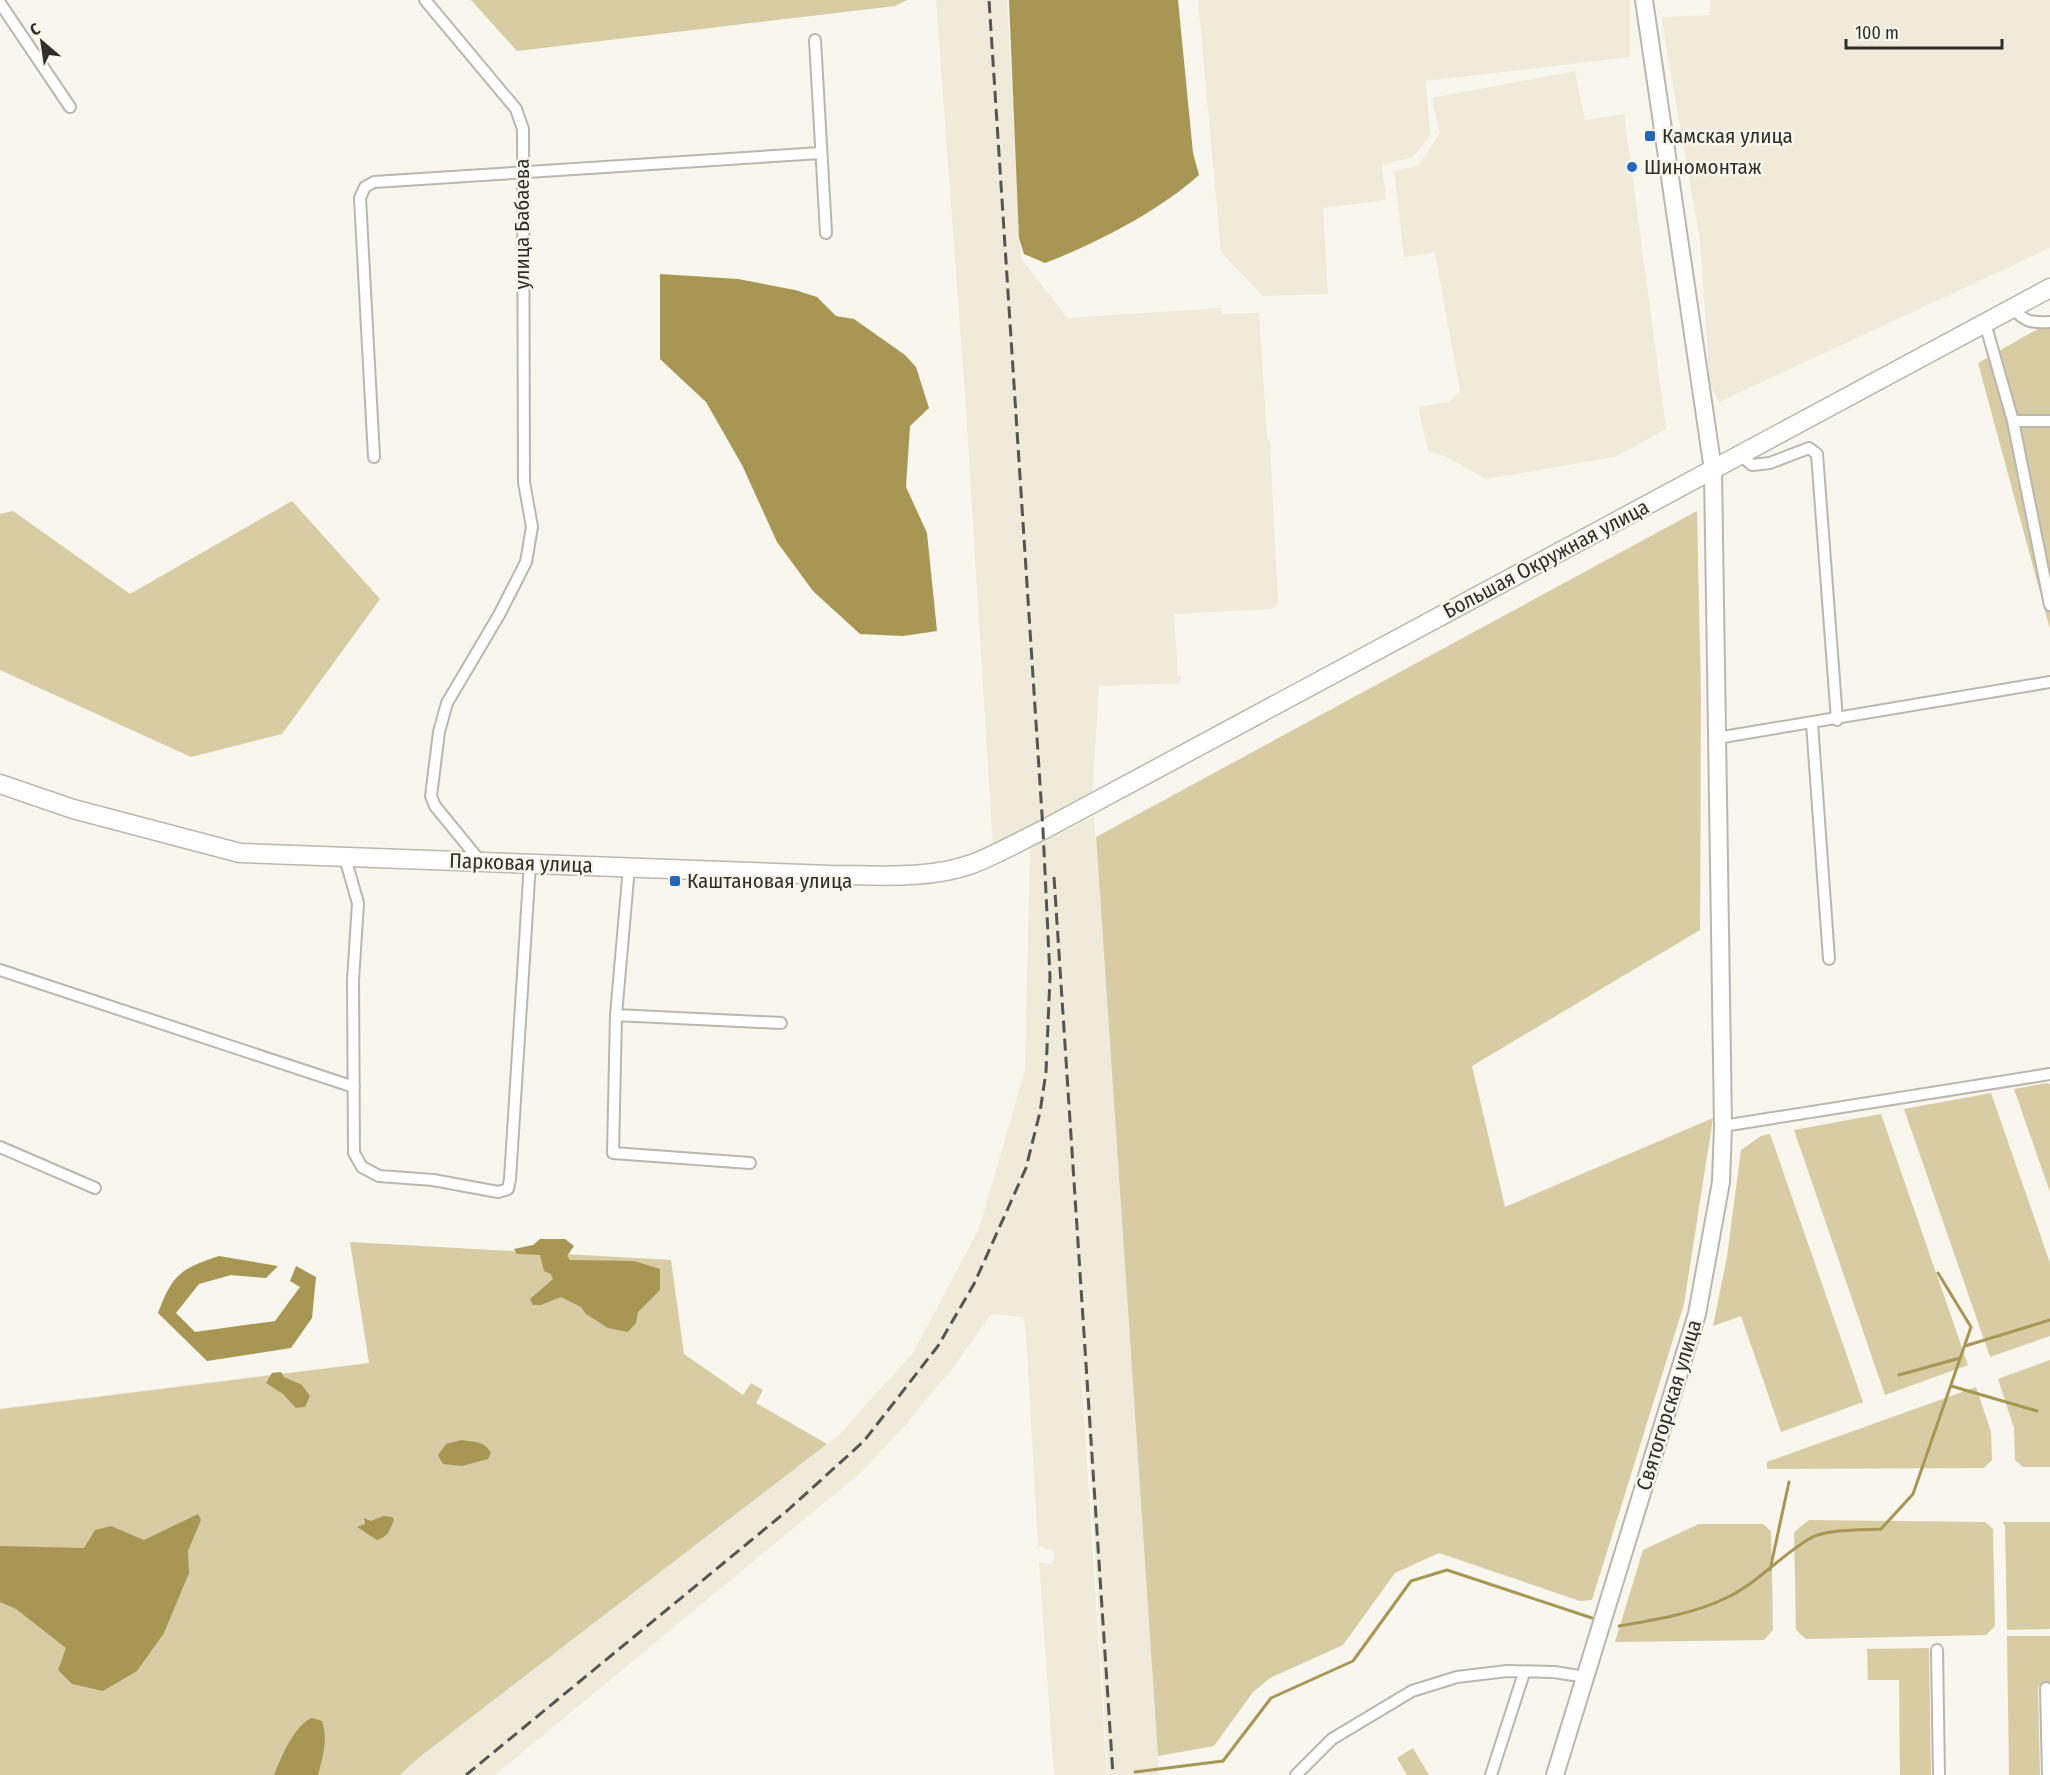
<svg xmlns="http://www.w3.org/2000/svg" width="2050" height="1775" viewBox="0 0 2050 1775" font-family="'Fira Sans Condensed',sans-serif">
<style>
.built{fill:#efeada}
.green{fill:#d7cca4}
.water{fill:#a89654}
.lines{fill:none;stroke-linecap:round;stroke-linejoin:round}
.stream{stroke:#a89654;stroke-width:3}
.street-casing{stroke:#b9b7ae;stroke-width:14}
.secondary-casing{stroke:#b9b7ae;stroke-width:20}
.primary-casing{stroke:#b9b7ae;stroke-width:21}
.street{stroke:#fff;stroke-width:10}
.secondary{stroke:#fff;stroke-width:16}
.primary{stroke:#fff;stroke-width:18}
.rail{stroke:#575551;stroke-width:3;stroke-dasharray:12 6;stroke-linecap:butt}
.poi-dot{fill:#2466b7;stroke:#f8f6ed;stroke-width:2}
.labels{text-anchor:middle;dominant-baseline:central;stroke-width:5;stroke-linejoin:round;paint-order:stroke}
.poi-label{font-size:21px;fill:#2f2e2b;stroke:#f8f6ed;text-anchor:start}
.street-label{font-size:21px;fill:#2f2e2b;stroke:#f8f6ed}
</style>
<rect width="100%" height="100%" fill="#f8f6ed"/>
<path class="built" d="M936 0H1007L1021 258 1067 318 1222 308V314L1259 313 1267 437 1270 443 1278 604 1272 609 1174 614 1178 676H1181V683L1099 686 1092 796 993 847 965 394Z
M1198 0H1630V57L1426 81 1430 136 1413 157 1382 165 1386 200 1323 208 1328 294 1263 296 1221 252Z
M1710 0H2050V248L1719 402 1710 386 1700 241 1661 17 1710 15Z
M1575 71 1585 120 1624 114 1666 429 1615 457 1486 479 1445 456 1428 451 1418 407 1449 402 1460 391 1435 253 1404 257 1394 171 1418 166 1440 133 1432 98Z
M1094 816 1159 1775H1108L1088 1430 1080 1353 1107 1775H1054L1039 1562 1052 1565 1055 1552 1038 1546 1026 1333 1023 1317 991 1314 954 1366 902 1429 859 1474 495 1775H400L417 1759 839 1435 913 1353 979 1229 1025 1070 1030 849Z"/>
<path class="green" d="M471 0H907L895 6 517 51Z
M2050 322V629L1978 363Z
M292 501 380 599 282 734 191 757 0 670V514L13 511 130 594Z
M1697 511 1701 696 1700 930 1472 1066 1505 1207 1713 1118 1684 1304 1592 1600 1580 1601 1439 1553 1395 1573 1343 1645 1270 1678 1253 1692 1214 1746 1158 1756 1096 837Z
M2046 1083 2050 1084V1192L2014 1089Z
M1991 1093 2050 1263V1336L1990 1357 1904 1109Z
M1881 1114 1968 1365 1885 1395 1794 1130Z
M1770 1134 1863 1402 1781 1432 1741 1316 1713 1326 1727 1257 1741 1150 1761 1136Z
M350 1242 671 1260 684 1354 743 1395 751 1383 763 1390 756 1403 827 1444 417 1759 400 1775H0V1409L369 1363Z
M2050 1360V1467H2023L2015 1460 2014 1428 1998 1379Z
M1976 1387 1991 1432 1992 1460 1984 1468 1767 1469V1462Z
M1809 1520 1985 1522 1993 1529 1995 1626 1986 1635 1806 1639 1796 1630 1794 1532Z
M2002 1522H2050V1629L2007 1630 2005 1525Z
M1699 1524H1763L1771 1531 1773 1630 1764 1640 1615 1642 1643 1550Z
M2007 1636H2050V1686H2038L2040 1775H2009Z
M1929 1648 1931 1775H1900L1899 1680H1868L1867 1649Z
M1413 1748 1429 1775H1407L1397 1758Z"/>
<path class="water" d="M1009 0H1178L1193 153 1199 175C1159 211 1095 244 1045 263L1024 254 1019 238Z
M660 274 738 279 795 290 817 297 836 316 854 319 905 355 916 367 929 408 910 426 906 487 927 533 937 631 903 636 860 634 813 591 777 542 742 465 706 402 660 359Z
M540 1239H565L574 1246 567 1256 570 1260 634 1261 660 1269V1290L638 1312 636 1323 628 1332 608 1328 586 1314 581 1307 561 1297 541 1305H533L530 1299 553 1279 551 1274 544 1271 540 1255 517 1254 514 1249 533 1245Z
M219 1256 278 1266 266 1278 231 1275 199 1284 176 1313 195 1332 275 1321 300 1287 290 1281 296 1266 316 1277 312 1318 291 1348 207 1361 158 1313C173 1274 180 1269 219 1256Z
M281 1372 284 1377 302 1385 310 1396 305 1407 296 1408 283 1394 266 1383 272 1373Z
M461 1440C474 1442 485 1441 491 1453L488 1459 462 1466 443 1464 438 1455 446 1444Z
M198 1514 201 1520 188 1551 189 1573 164 1633 137 1671 103 1691 72 1684 58 1670 66 1648 16 1609 0 1602V1546L84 1548 95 1530 111 1526 144 1540Z
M383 1516 392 1517 394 1520C389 1531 389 1536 377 1540L357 1527 365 1524 364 1518 371 1521Z
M312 1718 322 1721C328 1739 323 1757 318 1775H274C281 1758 294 1725 312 1718Z"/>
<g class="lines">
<path class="stream" d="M1965 1346 2050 1320
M1899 1375 1960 1358
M1951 1386 2037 1411
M1770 1570 1789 1482
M1619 1626C1654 1620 1693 1614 1726 1598 1758 1583 1780 1556 1809 1539 1825 1529 1862 1530 1881 1529L1913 1494 1971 1327 1938 1273
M1135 1772 1223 1761 1271 1698 1353 1661 1411 1581 1447 1570 1592 1618"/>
<g class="street-casing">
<path id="street" d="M425 0 516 109 523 129 524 482 532 527 526 562 499 615 447 703 439 732 431 796 435 806 480 861
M0 3 70 107
M815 40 826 233
M2013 308C2024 322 2032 323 2050 322
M1985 323 2013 421
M2050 421H2013L2050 605
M1741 455 1752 465 1770 463 1809 448 1817 454 1837 720
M374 457 360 198 365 187 374 182 820 153
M1812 723 1829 959
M1717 738 2050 682
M345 858 358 903 353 980 354 1153 362 1167 379 1176 433 1180 498 1192 508 1189 510 1179 530 863
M629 867 616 1015 613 1153 750 1163
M0 970 354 1087
M616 1015 781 1023
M1723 1126 2050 1074
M0 1147 95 1188
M1937 1650 1939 1775
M2046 1688 2048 1775
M1296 1775 1332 1739 1412 1691 1457 1677 1507 1671 1554 1672 1586 1677
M1491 1775 1524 1673"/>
</g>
<g class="secondary-casing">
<path id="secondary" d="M1555 1775 1697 1314 1721 1182 1723 1126 1713 470 1644 0"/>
</g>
<g class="primary-casing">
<path id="primary" d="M0 784 73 809 240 853 830 875C877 875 927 880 972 864 996 855 1020 841 1043 830L2050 288"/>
</g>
<use href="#street" class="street"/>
<use href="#secondary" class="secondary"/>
<use href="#primary" class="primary"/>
<path class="rail" d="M1054 877 1113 1775
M466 1775 788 1510 864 1441 938 1346 974 1284 1026 1168 1040 1112 1046 1072 1050 977 1043 830 989 0"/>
</g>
<g class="poi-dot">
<rect x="1644" y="130" width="12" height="12" rx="3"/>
<circle cx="1632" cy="167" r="6"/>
<rect x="669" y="875" width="12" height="12" rx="3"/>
</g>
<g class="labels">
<g class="poi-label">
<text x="1662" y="136">Камская улица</text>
<text x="1644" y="167">Шиномонтаж</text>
<text x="687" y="881">Каштановая улица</text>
</g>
<g class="street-label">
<text transform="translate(522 224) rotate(-90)">улица Бабаева</text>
<text transform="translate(1546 559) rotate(-28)">Большая Окружная улица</text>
<text transform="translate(521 863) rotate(2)">Парковая улица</text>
<text transform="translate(1669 1405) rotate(-73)">Святогорская улица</text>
</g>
</g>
<g transform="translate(42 42) rotate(331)" stroke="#f8f6ed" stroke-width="4.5" paint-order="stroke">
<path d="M0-4.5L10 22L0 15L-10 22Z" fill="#2f2e2b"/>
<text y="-9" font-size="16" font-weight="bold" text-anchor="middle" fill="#2f2e2b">С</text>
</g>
<path d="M1846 39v9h156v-9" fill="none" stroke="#2f2e2b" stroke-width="3"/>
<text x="1855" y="39" font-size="18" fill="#2f2e2b" stroke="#f8f6ed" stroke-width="4.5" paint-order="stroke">100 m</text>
</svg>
